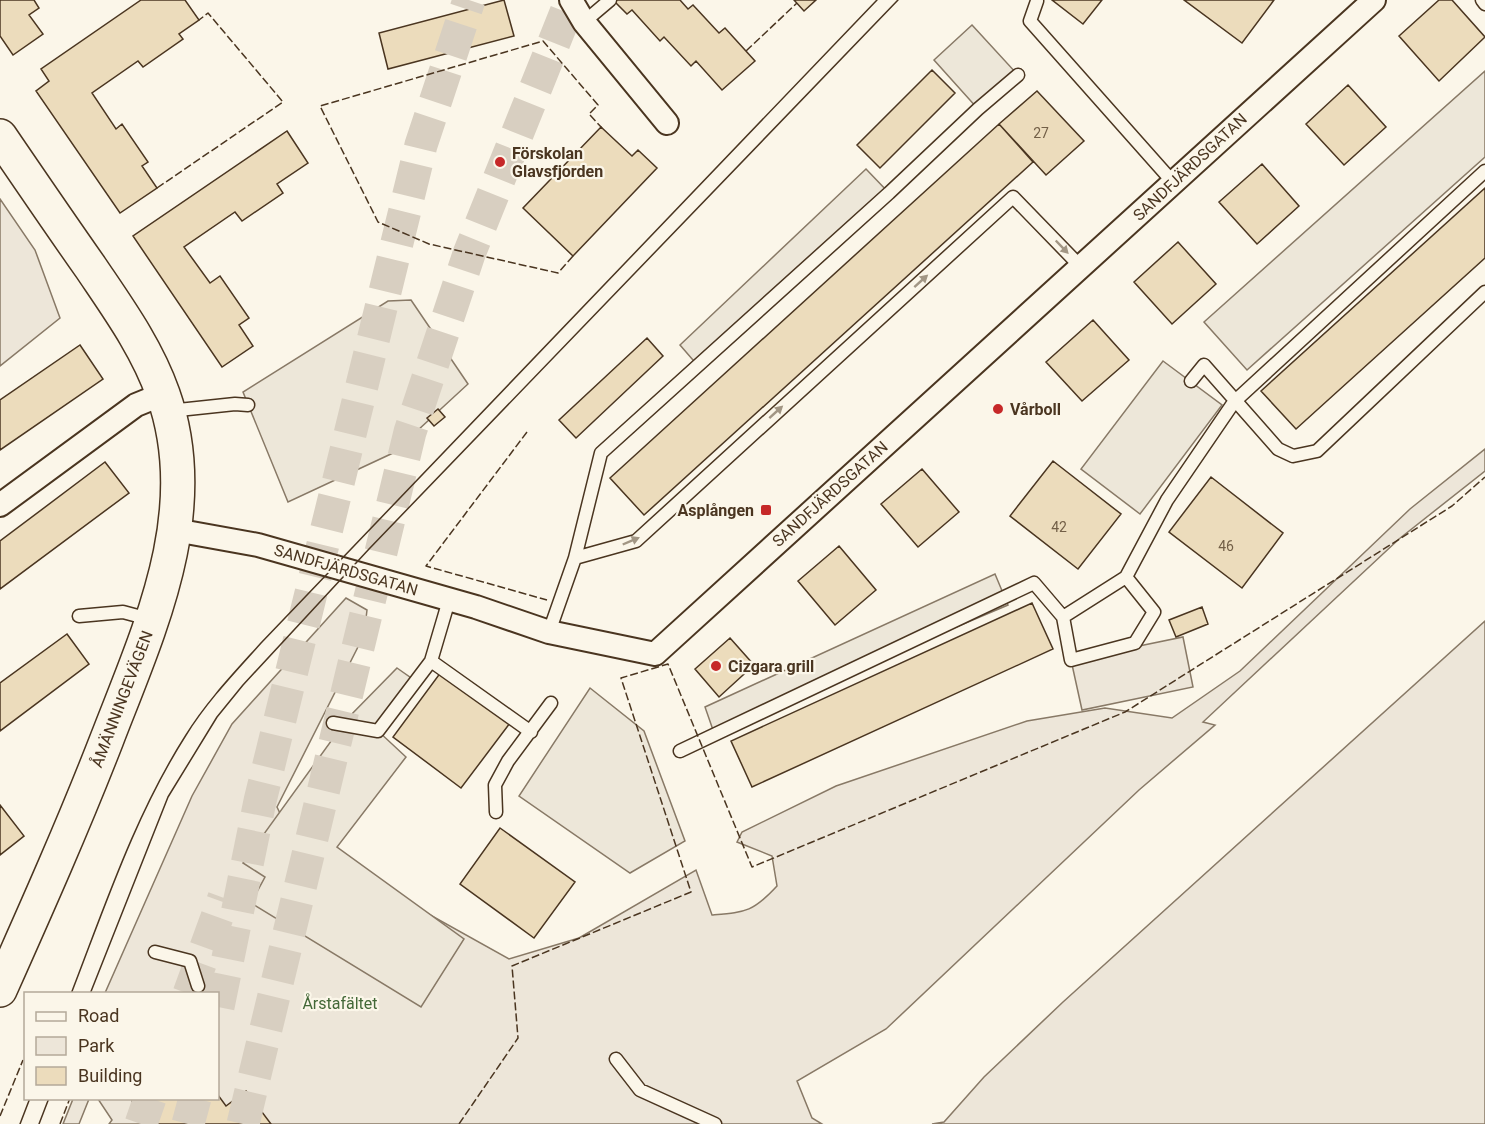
<svg xmlns="http://www.w3.org/2000/svg" width="1485" height="1124" viewBox="0 0 1485 1124" font-family="Roboto,sans-serif">
<style>
.green{fill:#ede6d9;stroke:#887966;stroke-width:1.5}
.parking{fill:#ede7d9;stroke:#887966;stroke-width:1.5}
.building{fill:#ecdcbc;stroke:#4a3520;stroke-width:1.5}
.lines{fill:none;stroke-linecap:round;stroke-linejoin:round}
.highway-tunnel{stroke:#d8cfc1;stroke-width:33;stroke-dasharray:33 16;stroke-linecap:butt}
.lane-casing{stroke:#4a3520;stroke-width:15}
.street-casing{stroke:#4a3520;stroke-width:26}
.secondary-casing{stroke:#4a3520;stroke-width:36}
.lane{stroke:#fbf6e9;stroke-width:12}
.street{stroke:#fbf6e9;stroke-width:22}
.secondary{stroke:#fbf6e9;stroke-width:33}
.tram{stroke:#4a3520;stroke-width:1.5}
.fence{stroke:#4a3520;stroke-width:1.5;stroke-dasharray:8 3;stroke-linecap:butt}
.oneway{fill:#a29684}
.poi-dot{fill:#c62828;stroke:#fbf6e9;stroke-width:2}
.labels{text-anchor:middle;dominant-baseline:central;stroke-width:4.5;stroke-linejoin:round;paint-order:stroke}
.number-label{font-size:14px;fill:#725f47}
.poi-label{font-size:16px;font-weight:bold;fill:#4a3520;stroke:#fbf6e9;text-anchor:start}
.street-label{font-size:16px;fill:#4a3520;stroke:#fbf6e9}
.park-label{font-size:16px;fill:#436837;stroke:#fbf6e9}
</style>
<rect width="100%" height="100%" fill="#fbf6e9"/>
<path class="green" d="M0 199 35 250 60 318 0 366Z
M1485 449V471L1399 539 1203 722 1215 725 1139 790 886 1029 797 1081 812 1118 822 1124H109L112 1120 98 1099 218 1098V994L105 993 192 796 232 724 346 598 367 610 364 635 277 807 287 828 371 882 509 959 579 938 696 870 712 915C746 912 753 912 777 886L772 856 737 842 742 832 836 786 1027 721 1105 708 1172 718 1240 671 1410 509Z
M1485 621V1124H932L944 1122 984 1077 1063 1002Z
M1183 637 1193 687 1082 710 1071 660Z
M73 1099H89L79 1124H63Z"/>
<path class="parking" d="M972 25 1018 75 978 109 934 60Z
M1485 71V157L1247 370 1204 322Z
M866 169 889 193 699 367 680 345Z
M411 300 468 384 393 453 288 502 243 392 388 301Z
M1163 361 1222 405 1140 514 1081 469Z
M995 574 1008 605 713 730 705 707Z
M397 668 414 680 378 731 406 757 337 847 464 939 421 1007 251 903 265 877 243 863 347 719Z
M590 688 644 731 685 841 630 873 519 796Z"/>
<path class="building" d="M0 0H34L39 8 29 15 43 34 13 55 0 36Z
M141 0H185L199 20 179 34 183 39 143 67 138 61 92 93 116 129 122 124 148 162 142 166 157 188 120 213 36 91 49 81 41 69Z
M504 0 514 36 388 69 379 33Z
M613 0H680L688 9 693 5 719 33 725 28 755 61 722 90 696 61 691 66 664 37 660 41 632 10 627 14Z
M794 0H816L804 11Z
M1052 0H1102L1083 24Z
M1184 0H1274L1242 43Z
M1439 0H1452L1485 37 1439 81 1399 36Z
M932 70 955 93 880 168 857 145Z
M1348 85 1386 127 1344 165 1306 124Z
M1037 91 1084 141 1046 175 999 124Z
M999 124 1033 162 644 515 610 478Z
M601 127 632 156 638 150 657 168 573 256 523 208Z
M287 131 308 163 277 184 283 193 242 221 235 212 184 247 210 283 220 276 249 318 239 325 253 346 222 367 133 236Z
M1262 164 1299 206 1257 244 1219 202Z
M1485 188V258L1296 429 1261 391Z
M1178 242 1216 284 1172 324 1134 282Z
M1093 320 1129 360 1082 401 1046 362Z
M647 338 663 356 576 438 559 420Z
M80 345 103 379 0 450V400Z
M438 409 445 417 434 426 427 418Z
M1053 461 1121 514 1078 569 1010 516Z
M105 462 129 493 0 589V541Z
M922 469 959 512 918 547 881 504Z
M1211 477 1283 533 1242 588 1169 532Z
M839 546 876 590 835 625 798 581Z
M1032 603 1053 649 752 787 731 741Z
M1202 607 1208 624 1176 637 1169 620Z
M67 634 89 664 0 731V683Z
M730 638 754 665 719 697 695 669Z
M441 672 510 723 461 788 393 737Z
M0 805 24 836 0 855Z
M500 828 575 882 534 938 460 884Z
M246 1091 271 1124H147L132 1102 133 1098H218V1095L226 1106Z"/>
<g class="lines">
<path class="highway-tunnel" d="M189 994 224 898
M218 1007 260 801 421 145 469 0
M141 1124 150 1098
M188 1124 195 1098
M243 1124 410 432 469 254 571 0"/>
<g class="lane-casing">
<path id="lane" d="M1482 0 1485 4
M1037 1 1030 21 1172 181
M584 22 610 0
M1191 381 1204 365 1278 449 1293 456 1317 451 1485 292
M169 411 235 404 248 405
M575 558 636 541 1013 197 1081 267
M79 616 123 612 149 619
M1063 617 1071 660 1135 643 1154 612 1126 577
M549 632 575 558 601 453 889 193 978 109 1018 75
M431 661 531 732
M333 723 378 731 431 661 449 600
M680 751 1034 583 1063 617 1126 577 1167 500 1234 402 1485 171
M496 812 495 785 508 761 551 703
M155 952 190 961 198 986
M616 1059 640 1090 715 1124"/>
</g>
<g class="street-casing">
<path id="street" d="M571 0 584 22 667 123
M0 505 136 405 163 394
M175 530 258 545 476 607 549 632 655 654 1374 0"/>
</g>
<g class="secondary-casing">
<path id="secondary" d="M0 136C30 180 60 224 91 268 118 308 147 348 163 394 205 512 149 630 107 739 74 824 37 907 0 990"/>
</g>
<use href="#lane" class="lane"/>
<use href="#street" class="street"/>
<use href="#secondary" class="secondary"/>
<path class="tram" d="M71 994C105 906 135 815 186 735 207 701 235 672 261 643L877 0
M90 994 168 797 217 717 243 685 369 549 898 0
M20 1124 30 1098
M39 1124 49 1098"/>
<path class="fence" d="M746 51 797 3
M157 188 283 102 208 13 199 20
M573 256 558 273 429 244 378 222 320 106 543 41 598 105 589 114 602 128
M527 432 426 566 547 600
M0 1116 23 1060
M60 1124 70 1098
M459 1124 518 1038 512 966 691 892 621 678 668 664 752 867 1125 712 1452 506 1485 477"/>
</g>
<defs><path id="oneway-solid" d="M-6-.8H1V-3.2L6.5 0L1 3.2V.8H-6Z" transform="scale(1.5)"/></defs>
<g class="oneway">
<use href="#oneway-solid" transform="translate(1062 247) rotate(46)"/>
<use href="#oneway-solid" transform="translate(921 281) rotate(-42)"/>
<use href="#oneway-solid" transform="translate(776 412) rotate(-42)"/>
<use href="#oneway-solid" transform="translate(631 541) rotate(-23)"/>
</g>
<g class="poi-dot">
<circle cx="500" cy="162" r="6"/>
<circle cx="998" cy="409" r="6"/>
<rect x="760" y="504" width="12" height="12" rx="3"/>
<circle cx="716" cy="666" r="6"/>
</g>
<g class="labels">
<g class="number-label">
<text x="1041" y="133">27</text>
<text x="1059" y="527">42</text>
<text x="1226" y="546">46</text>
</g>
<g class="poi-label">
<text x="512" y="153">Förskolan<tspan x="512" dy="18">Glavsfjorden</tspan></text>
<text x="1010" y="409">Vårboll</text>
<text x="754" y="510" text-anchor="end">Asplången</text>
<text x="728" y="666">Cizgara grill</text>
</g>
<g class="street-label">
<text transform="translate(1190 167) rotate(-43)">SANDFJÄRDSGATAN</text>
<text transform="translate(830 494) rotate(-42)">SANDFJÄRDSGATAN</text>
<text transform="translate(346 570) rotate(16)">SANDFJÄRDSGATAN</text>
<text transform="translate(122 699) rotate(-69)">ÅMÄNNINGEVÄGEN</text>
</g>
<g class="park-label">
<text x="340" y="1003">Årstafältet</text>
</g>
</g>
<rect x="24" y="992" width="195" height="108" fill="#fbf6e9" stroke="#b4a999" stroke-width="1.5"/>
<rect x="36" y="1012" width="30" height="9" fill="#fbf6e9" stroke="#b4a999" stroke-width="1.5"/>
<text x="78" y="1022" font-size="18" fill="#4a3520">Road</text>
<rect x="36" y="1037" width="30" height="18" fill="#ede6d9" stroke="#b4a999" stroke-width="1.5"/>
<text x="78" y="1052" font-size="18" fill="#4a3520">Park</text>
<rect x="36" y="1067" width="30" height="18" fill="#ecdcbc" stroke="#b4a999" stroke-width="1.5"/>
<text x="78" y="1082" font-size="18" fill="#4a3520">Building</text>
</svg>
